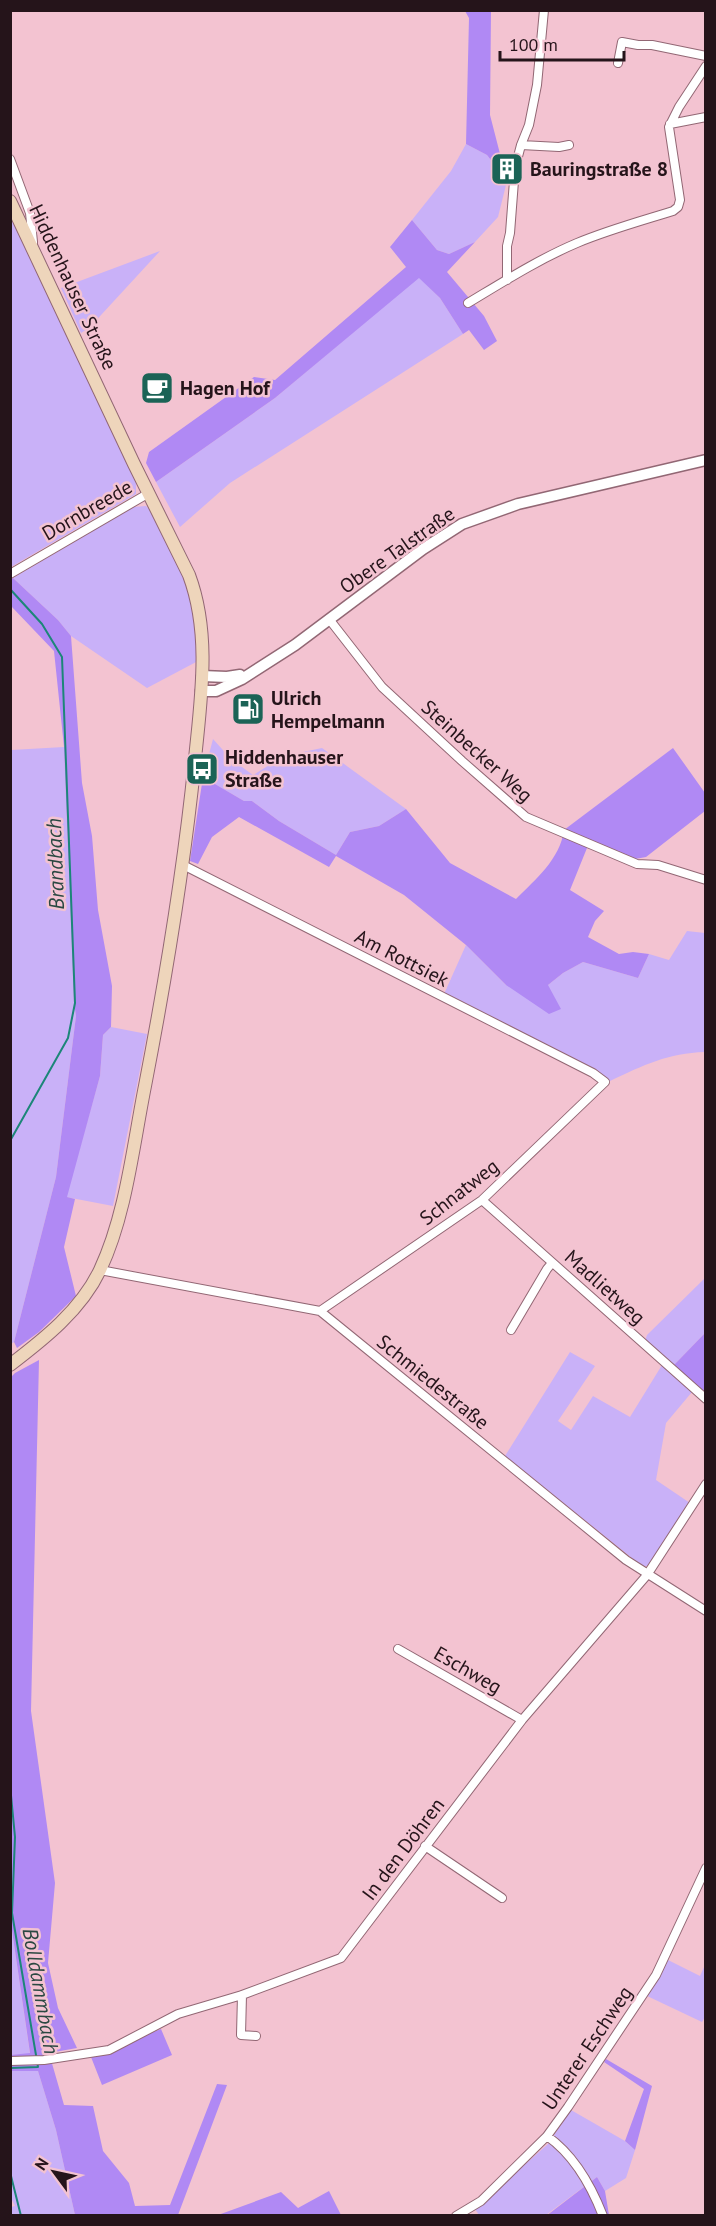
<svg xmlns="http://www.w3.org/2000/svg" width="716" height="2226" viewBox="0 0 716 2226" font-family="'PT Sans',sans-serif">
<style>
.green{fill:#c9b1f8}
.forest{fill:#b089f4}
.lines{fill:none;stroke-linecap:round;stroke-linejoin:round}
.stream{stroke:#1c8678;stroke-width:2}
.minor-casing{stroke:#926774;stroke-width:10}
.tertiary-casing{stroke:#926774;stroke-width:13}
.secondary-casing{stroke:#926774;stroke-width:14}
.minor{stroke:#fff;stroke-width:8}
.tertiary{stroke:#fff;stroke-width:10}
.secondary{stroke:#eed5bb;stroke-width:12}
.labels{text-anchor:middle;dominant-baseline:central;stroke-width:5;stroke-linejoin:round;paint-order:stroke}
.poi-label{font-size:20px;font-weight:bold;fill:#25141a;stroke:#f3c3d1;text-anchor:start}
.street-label{font-size:20px;fill:#25141a;stroke:#f3c3d1}
.water-label{font-size:21px;font-style:italic;fill:#2b4842;stroke:#f3c3d1}
</style>
<rect width="100%" height="100%" fill="#f3c3d1"/>
<path class="green" d="M466 144 487 155 507 181 498 217 475 242 449 254 437 250 412 220 451 171Z
M10 210 136 479V494L11 567Z
M160 251 90 327 81 333 61 288Z
M419 277 440 298 463 334 230 483 180 527 156 482 275 398Z
M146 506 153 513 187 582 197 627 198 661 147 688 71 636 58 620 13 578 133 507Z
M213 739 231 759 253 775 284 756 322 748 406 809 379 826 350 832 336 855 279 821 252 801H244L203 777Z
M64 747 74 1003 76 1016 56 1177 14 1342 11 1344V750Z
M687 931 705 933V1052C668 1053 644 1065 610 1081L444 994 466 945 506 985H548L563 973 583 962 638 978 649 954 669 960Z
M111 1027 147 1034 113 1206 66 1197 100 1076 103 1035Z
M705 1278V1333L674 1365 645 1341 647 1335Z
M570 1352 595 1366 558 1421 571 1430 593 1396 630 1417 662 1365 692 1392 666 1423 656 1480 690 1503 649 1565 643 1567 505 1456Z
M10 1917 30 2054 11 2055Z
M666 1959 700 1976 705 1965V2017L702 2022 645 1995Z
M11 2071H38L56 2130 75 2215H11V2207L15 2206 11 2198Z
M571 2110 625 2141 635 2150 626 2178 605 2191 597 2177 546 2215H479L475 2209 548 2144Z"/>
<path class="forest" d="M465 11H491L490 115 507 181 487 155 466 144 469 18Z
M412 220 437 250 449 254 475 242 447 272 484 316 497 341 484 350 469 330 463 334 440 298 419 278 275 398 156 482 146 463 149 452 254 377 275 380 406 267 390 247Z
M13 578 58 620 71 636 82 783 92 836 98 910 112 986 111 1027 103 1035 100 1076 67 1197 75 1199 64 1247 76 1296 39 1332 17 1348 14 1342 56 1177 76 1016 74 1003 64 747 54 651 11 606V579Z
M673 748 705 793V811L646 857 635 859 592 844 587 848 570 890 604 911 595 921 588 937 619 954 633 952 649 954 638 978 583 962 563 973 548 985 561 1009 549 1014 506 985 466 945 404 895 336 856 329 867 239 817 212 837 198 864 190 861 203 777 244 801H252L279 821 336 855 350 832 379 826 406 809 450 863 516 899C536 879 560 859 564 830Z
M705 1333V1393L674 1365Z
M39 1360 31 1711 55 1883 48 1963 58 2008 77 2048 49 2053 64 2105 93 2106 103 2151 129 2183 135 2206 170 2205 217 2084 227 2085 178 2215H75L56 2130 38 2071H11V2055L30 2053 10 1917 12 1838H10V1378L15 1373Z
M161 2029 172 2055 102 2085 91 2057Z
M606 2059 652 2086 635 2150 625 2141 644 2089 604 2062Z
M597 2177 605 2191 609 2215 546 2216Z
M329 2191 341 2215H218L281 2192 298 2208Z"/>
<g class="lines">
<path class="stream" d="M10 589 42 624 62 657 75 1003 68 1038 10 1141
M10 1785 15 1837 12 1913 38 2067 10 2068
M10 2172 21 2216"/>
<g class="minor-casing">
<path id="minor" d="M618 63 622 42 638 45H652L706 56
M670 124 706 117
M521 145 559 147 569 145
M10 159 30 213 33 242
M507 280V246L510 233 515 168 521 145 529 125 537 85 544 10
M468 303C503 282 539 259 577 243 608 230 641 221 673 211L678 207 680 200 669 127 679 107 706 66
M10 574 149 493
M329 619 382 687 462 761 526 817 637 864 658 865 706 880
M183 865 593 1073 605 1082 482 1200 320 1311
M482 1200 706 1399
M100 1270 320 1311 626 1560 706 1611
M511 1330 547 1269 552 1263
M398 1649 522 1720
M425 1846 502 1898
M242 1995 241 2035 256 2036
M10 2061 44 2060 109 2050 178 2014 242 1995 341 1958 522 1720 647 1575 706 1484
M547 2136C574 2155 591 2185 603 2216
M456 2216 481 2201 547 2136 568 2107 656 1975 706 1868"/>
</g>
<g class="tertiary-casing">
<path id="tertiary" d="M202 676 227 677 240 675
M201 691H216L242 679 295 645 423 549 462 524 518 504 706 460"/>
</g>
<g class="secondary-casing">
<path id="secondary" d="M10 201 134 464 189 575C211 634 201 698 195 759 184 869 166 977 145 1086 133 1146 126 1215 100 1270 81 1310 44 1339 10 1365"/>
</g>
<use href="#minor" class="minor"/>
<use href="#tertiary" class="tertiary"/>
<use href="#secondary" class="secondary"/>
</g>
<defs>
<g id="building-square" transform="scale(1.725)"><rect x="-9" y="-9" width="18" height="18" rx="4" fill="#1b6356" stroke="#f3c3d1"/><path d="M-4-6H4V6H1V3H-1V6H-4ZM-2.5-4.3h1.7v1.8h-1.7ZM.8-4.3h1.7v1.8H.8ZM-2.5-1h1.7V.8h-1.7ZM.8-1h1.7V.8H.8Z" fill="#fff"/></g>
<g id="cafe-square" transform="scale(1.725)"><rect x="-9" y="-9" width="18" height="18" rx="4" fill="#1b6356" stroke="#f3c3d1"/><path d="M-5.5-4.5H6V0H3Q3 3.5 0 3.5H-2.5Q-5.5 3.5-5.5 0ZM3-3.2v2h1.7v-2ZM-6 4.5H4V6H-6Z" fill="#fff"/></g>
<g id="fuel-square" transform="scale(1.725)"><rect x="-9" y="-9" width="18" height="18" rx="4" fill="#1b6356" stroke="#f3c3d1"/><path d="M-5.5-6h7V0h2V4h1.3V-2.5L3-4.5l.8-.8L6-3V5H2.5V1h-1V6h-7ZM-4.2-4.7v3.2H.2V-4.7Z" fill="#fff"/></g>
<g id="bus-square" transform="scale(1.725)"><rect x="-9" y="-9" width="18" height="18" rx="4" fill="#1b6356" stroke="#f3c3d1"/><path d="M-5-6H5V4H4V6H2V4H-2V6H-4V4H-5ZM-3.5-4V0h7V-4ZM-3.5 1.2v1.5H-2V1.2ZM2 1.2v1.5H3.5V1.2Z" fill="#fff"/></g>
</defs>
<g fill-rule="evenodd">
<use href="#building-square" x="507" y="169"/>
<use href="#cafe-square" x="157" y="388"/>
<use href="#fuel-square" x="248" y="709"/>
<use href="#bus-square" x="202" y="769"/>
</g>
<g class="labels">
<g class="poi-label">
<text x="530" y="169">Bauringstraße 8</text>
<text x="180" y="388">Hagen Hof</text>
<text x="271" y="698">Ulrich<tspan x="271" dy="23">Hempelmann</tspan></text>
<text x="225" y="757">Hiddenhauser<tspan x="225" dy="23">Straße</tspan></text>
</g>
<g class="street-label">
<text transform="translate(73 287) rotate(65)">Hiddenhauser Straße</text>
<text transform="translate(87 510) rotate(-30)">Dornbreede</text>
<text transform="translate(397 550) rotate(-35)">Obere Talstraße</text>
<text transform="translate(477 751) rotate(42)">Steinbecker Weg</text>
<text transform="translate(402 958) rotate(27)">Am Rottsiek</text>
<text transform="translate(459 1192) rotate(-38)">Schnatweg</text>
<text transform="translate(605 1287) rotate(42)">Madlietweg</text>
<text transform="translate(433 1382) rotate(39)">Schmiedestraße</text>
<text transform="translate(468 1670) rotate(30)">Eschweg</text>
<text transform="translate(403 1849) rotate(-53)">In den Döhren</text>
<text transform="translate(587 2048) rotate(-56)">Unterer Eschweg</text>
</g>
<g class="water-label">
<text transform="translate(55 864) rotate(-92)">Brandbach</text>
<text transform="translate(41 1991) rotate(80)">Bolldammbach</text>
</g>
</g>
<rect width="716" height="2226" fill="none" stroke="#25141a" stroke-width="24"/>
<g transform="translate(54 2172) rotate(303)" stroke="#f3c3d1" stroke-width="4.5" paint-order="stroke">
<path d="M0-4.5L10 22L0 15L-10 22Z" fill="#25141a"/>
<text y="-9" font-size="16" font-weight="bold" text-anchor="middle" fill="#25141a">N</text>
</g>
<path d="M500 51v9h124v-9" fill="none" stroke="#25141a" stroke-width="3"/>
<text x="509" y="51" font-size="18" fill="#25141a" stroke="#f3c3d1" stroke-width="4.5" paint-order="stroke">100 m</text>
</svg>
